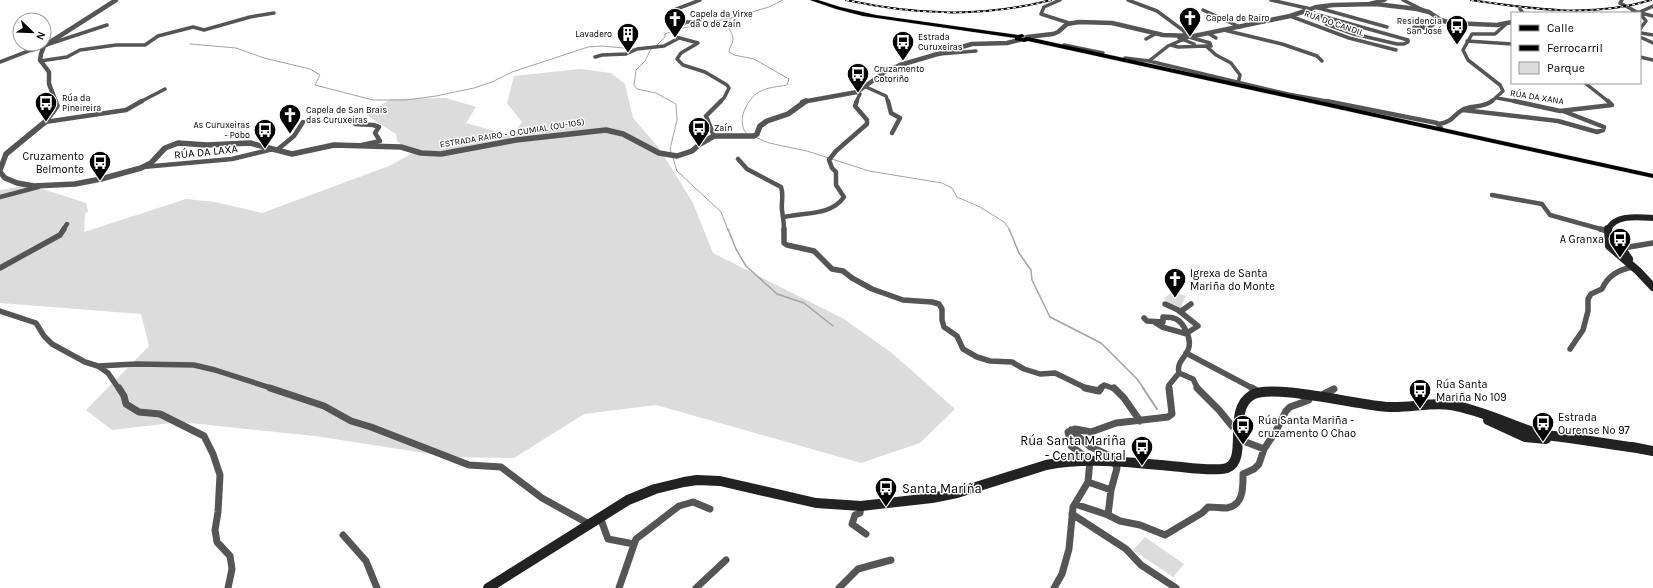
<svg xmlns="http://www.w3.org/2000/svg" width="1653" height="588" viewBox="0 0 1653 588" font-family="Karla,sans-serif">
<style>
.green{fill:#dcdcdc}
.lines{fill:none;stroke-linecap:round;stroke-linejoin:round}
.stream-far2{stroke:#a3a3a3;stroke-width:1}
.stream-far1{stroke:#a3a3a3;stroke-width:1.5}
.stream{stroke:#a3a3a3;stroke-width:2}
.primary-casing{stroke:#dbdbdb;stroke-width:1}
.minor-far3{stroke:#555;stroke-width:3.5}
.minor-far2{stroke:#555;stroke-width:4.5}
.minor-far1{stroke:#555;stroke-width:5.5}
.minor{stroke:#555;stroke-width:7}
.tertiary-far1{stroke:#555;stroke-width:4.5}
.tertiary{stroke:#555;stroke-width:5.5}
.secondary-far2{stroke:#222;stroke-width:6}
.secondary-far1{stroke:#222;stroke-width:8}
.secondary{stroke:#222;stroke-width:10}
.primary{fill:#000;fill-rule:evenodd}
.rail-casing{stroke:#000;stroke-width:2}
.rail{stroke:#fff;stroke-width:1;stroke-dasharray:3;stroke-linecap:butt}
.labels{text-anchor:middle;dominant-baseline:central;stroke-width:3;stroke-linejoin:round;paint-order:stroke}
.far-poi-label{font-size:9px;fill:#000;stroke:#fff;text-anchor:start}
.far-street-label{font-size:9px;fill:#000;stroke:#fff}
.street-label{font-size:11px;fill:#000;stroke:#fff}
.poi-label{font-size:11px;fill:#000;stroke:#fff;text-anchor:start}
.near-poi-label{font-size:13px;fill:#000;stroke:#fff;text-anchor:end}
</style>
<rect width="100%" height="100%" fill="#fff"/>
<path class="green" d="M580 69 611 73 625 84 633 118 659 148 693 203 713 253 844 319 893 354 955 409 920 443 861 463 656 405 584 414 514 458 450 457 315 436 180 422 112 430 86 410 149 346 141 314 0 303V190L30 185 86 203 88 212 85 213 84 232 186 199 215 202 262 213 389 166 413 153 397 141 396 134 365 114 391 99 446 98 476 107 466 123 512 136 522 122 507 103 514 76Z
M1173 292 1186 296 1182 304V310L1165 303 1167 301 1164 299 1168 295Z
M1145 537 1184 564 1173 577 1133 550Z"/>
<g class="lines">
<path class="stream-far2" d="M679 29 730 18
M190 44 236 48 264 58 310 69 320 75 315 85 373 100H406L436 96 474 88 492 82 512 72 588 47 602 46 634 49
M656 46 665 37V34L675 30
M651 49 645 61 636 70 634 85 637 89 656 93 676 104 677 120 670 149 671 152
M746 133C736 121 747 99 759 92 767 87 778 87 787 85L789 79 754 59 734 55 729 52C729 47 733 44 733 39 733 31 724 27 731 18L769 7 783 0
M755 137 769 143 807 151 869 171 942 183 952 188 957 197 980 207 1004 222 1010 230
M673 158 677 171 721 212 728 230"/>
<path class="stream-far1" d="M728 229 736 249 746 266 777 294 804 303 833 326
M1009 229 1019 253 1031 270 1032 280 1050 317 1101 343 1137 379 1144 389"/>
<path class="stream" d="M1143 388 1157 409"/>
<g class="primary-casing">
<path id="primary" d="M810 0H818L840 7 876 15 1018 35 1022 34 1025 36 1021 38 1028 37 1653 174V178L1028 41 1024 42 1015 40V38L863 16 836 9Z"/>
</g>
<path class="minor-far3" d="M700 0 674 10 675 14 685 23 675 31 676 37 698 43 681 53 677 59 683 65 705 72 727 85 729 88 724 98 720 102
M1060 0 1044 7 1041 14 1069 23
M1128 0 1157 11 1184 31 1185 35
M1271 0 1311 9
M1403 0 1423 10
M1622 0 1620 3 1635 11
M1371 3 1385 0
M1315 7 1387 27
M1520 9 1523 13
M1203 10 1240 27
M1304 12 1322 16
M1640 12 1653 6
M1632 13 1633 11 1653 16
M1290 16 1349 38 1396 50
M1322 16 1408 40V42L1404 44H1397L1354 34 1326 24Z
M684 22H695L702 19
M1420 22 1424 28H1428L1441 20
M1414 27 1424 28
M1640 29 1646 21 1642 16
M1224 30 1282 44 1317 56 1322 61
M1208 33 1216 38
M1641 33 1653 35
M1189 37 1210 43 1211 46
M1640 37 1653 43
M1179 38 1194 44
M1146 39 1155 34
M1467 41 1512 44
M46 45 107 25
M1064 45 1103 53
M1171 45 1178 47 1206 46
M1211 46H1206L1216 55 1231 63 1240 75 1238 83
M939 54 976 51
M595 57 602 55 626 54 637 49 664 46 679 38
M1640 57 1653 60
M1125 58 1149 61 1288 94 1332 102
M40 61 67 57 80 50 116 45H145L158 36 193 27 204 30 250 17 274 13
M1149 61 1168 46 1189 37
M0 62 31 50
M1585 83 1609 102
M866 87 886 96 888 102
M1497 98 1519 102
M140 102 165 89
M856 102 860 94 857 92
M1491 102 1503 91 1500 85 1468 60 1463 50 1472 34H1495L1505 25"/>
<path class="minor-far2" d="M888 101 891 113 900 118 892 133
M1326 101 1437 123 1441 128
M1514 101 1560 111 1612 105 1608 101
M1463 110 1558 121 1597 132 1603 130 1604 127 1563 111
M45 122 126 110 142 101
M355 124 373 125 379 127 375 133 380 141 362 145
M1439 124C1455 121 1452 115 1464 109 1473 105 1483 108 1492 101
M714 136 706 116 721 101
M277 150 294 136 303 122
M738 159 747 169 781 187C784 195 781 202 782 210 783 217 784 223 784 230
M143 167 232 159 273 149
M1492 195 1542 204 1550 215 1604 230
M0 197 38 187
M784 217C804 212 831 216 844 197L836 185V172L832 168 829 160 836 151 867 124V120L855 106 857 101
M63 230 67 224"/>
<path class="minor-far1" d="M784 229V243L787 245 814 251 832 269 843 271 852 278 872 289 903 300 932 302 939 304 942 309V320L944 327 957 336 963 349 977 357 990 361 1012 362 1024 369 1040 374 1055 373 1088 389
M1600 229 1608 231
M1623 248 1653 243
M0 268 60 235 64 229
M1165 304 1178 310 1198 326 1187 333
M0 311 36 323 44 336 52 344 85 362 98 366 136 364 194 365 215 370 274 389
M1180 312 1191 304
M1144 318 1147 321 1163 322V317C1167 317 1172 317 1176 319 1184 323 1191 338 1189 347 1187 357 1176 361 1179 373
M1154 322 1162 327 1187 334
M1570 349 1583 330 1588 311V299L1591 294 1602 289C1608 275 1619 269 1634 267
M1186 353 1254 389
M98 366 108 373 119 389
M1179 373 1193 379 1198 389
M1100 389 1104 385 1115 389
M1169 389V385L1179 373"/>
<path class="minor" d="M119 388 124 396 126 404 139 412 160 414 204 436 213 454 220 475 218 512 215 530 217 542 230 556 232 569 228 588
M270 388 324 406 351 421 371 427 469 465 501 467 542 498 589 524
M1085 388 1099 391 1101 388
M1114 388 1124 398 1140 421
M1197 388 1219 410 1232 426 1238 428
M1252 388 1259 392
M1325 398 1324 394 1334 389
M1071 430 1089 446 1112 457 1117 468 1111 490 1108 515
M1238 439 1264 449
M1088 482 1111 490
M1075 504 1108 515 1120 521 1140 525 1165 535 1202 513 1208 507C1214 507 1221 508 1227 508 1244 505 1243 487 1243 474L1254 469 1259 464 1264 449 1276 431 1286 411 1290 407 1309 400 1310 396
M861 506 860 513 855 515 852 524 866 534
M1072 514 1126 549 1141 565 1176 588
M600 517 608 539 634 544
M343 535 366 561 377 588
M619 588 636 539 679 506 693 502 710 509
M696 588 726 560
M839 588 858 569 891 560
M1054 588 1062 574 1069 549 1073 507 1088 482 1090 460 1071 446 1068 432 1075 429 1091 432 1116 423 1168 417 1172 414 1169 388"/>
<path class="tertiary-far1" d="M1027 37 1053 34 1058 32 1067 24 1079 22 1112 23 1163 35 1194 36 1290 16 1317 7 1333 5 1376 4 1417 9 1429 12 1441 20 1450 23 1497 25 1512 22
M31 50 44 46
M56 102 49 84V72L40 60 41 54 44 46 116 0
M802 102 857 92 885 72 900 65 972 44 1007 43 1019 40"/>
<path class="tertiary" d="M0 170 6 154 45 122 57 106 55 101
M0 172 5 178 17 183 34 186 75 184 101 179 141 168 151 163 165 148 178 143 207 145 250 143 292 154 334 145 401 147 421 153 441 154 516 140 606 130 623 134 659 153 677 156 692 151 700 144 714 136H754L757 134 760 126 767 121 788 114 806 101"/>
<path class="secondary-far2" d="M1608 230C1614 214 1639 217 1653 218"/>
<path class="secondary-far1" d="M1608 229 1609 246 1638 271 1653 287
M1610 245 1621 247 1629 259"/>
<path class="secondary" d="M1488 420 1525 437 1546 439
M1632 447 1653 451
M488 588 628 500 655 489 684 482 697 480 720 481 816 503 861 506 932 498 957 493 1046 465C1087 457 1130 462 1171 466 1185 467 1213 472 1227 468 1249 460 1226 410 1252 395 1273 383 1361 406 1389 407 1410 408 1431 402 1451 405 1481 410 1508 424 1536 433 1546 436 1558 436 1569 438 1591 441 1614 445 1637 448"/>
<use href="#primary" class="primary"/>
<g class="rail-casing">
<path id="rail" d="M846 0C915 15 982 18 1051 0
M1471 0C1530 9 1593 18 1651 0"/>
</g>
<use href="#rail" class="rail"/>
</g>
<defs>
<g id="church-pin" transform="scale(1.15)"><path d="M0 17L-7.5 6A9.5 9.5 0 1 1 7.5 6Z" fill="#000" stroke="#fff"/><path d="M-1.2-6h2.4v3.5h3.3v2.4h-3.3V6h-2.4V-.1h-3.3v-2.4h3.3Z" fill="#fff"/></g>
<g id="bus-pin" transform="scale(1.15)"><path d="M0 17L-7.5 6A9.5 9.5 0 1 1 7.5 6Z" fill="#000" stroke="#fff"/><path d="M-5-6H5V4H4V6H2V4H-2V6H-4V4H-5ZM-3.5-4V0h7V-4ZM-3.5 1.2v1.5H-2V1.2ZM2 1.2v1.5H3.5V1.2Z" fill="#fff"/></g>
<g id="building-pin" transform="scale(1.15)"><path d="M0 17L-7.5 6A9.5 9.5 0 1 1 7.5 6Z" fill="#000" stroke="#fff"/><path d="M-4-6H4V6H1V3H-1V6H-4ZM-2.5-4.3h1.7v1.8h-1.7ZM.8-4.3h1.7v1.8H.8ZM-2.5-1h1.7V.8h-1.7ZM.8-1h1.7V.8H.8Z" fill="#fff"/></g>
</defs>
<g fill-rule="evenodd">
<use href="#church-pin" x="1190" y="18"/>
<use href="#church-pin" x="675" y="19"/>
<use href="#bus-pin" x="1457" y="26"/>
<use href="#building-pin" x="628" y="34"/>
<use href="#bus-pin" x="903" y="42"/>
<use href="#bus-pin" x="858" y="74"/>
<use href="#bus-pin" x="46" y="103"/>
<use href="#church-pin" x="290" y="115"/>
<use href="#bus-pin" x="699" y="128"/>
<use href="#bus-pin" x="265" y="130"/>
<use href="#bus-pin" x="100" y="162"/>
<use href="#bus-pin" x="1620" y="239"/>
<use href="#church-pin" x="1175" y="279"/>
<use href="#bus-pin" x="1420" y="390"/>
<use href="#bus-pin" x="1543" y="423"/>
<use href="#bus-pin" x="1243" y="426"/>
<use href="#bus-pin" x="1142" y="447"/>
<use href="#bus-pin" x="886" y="488"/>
</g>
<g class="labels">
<g class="far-poi-label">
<text x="690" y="14">Capela da Virxe<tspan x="690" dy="10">da O de Zaín</tspan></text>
<text x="1206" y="18">Capela de Rairo</text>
<text x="1442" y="21" text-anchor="end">Residencia<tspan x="1442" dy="10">San José</tspan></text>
<text x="612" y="34" text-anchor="end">Lavadero</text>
<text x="918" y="37">Estrada<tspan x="918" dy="10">Curuxeiras</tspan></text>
<text x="874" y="69">Cruzamento<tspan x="874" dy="10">Cotoriño</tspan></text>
<text x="62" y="98">Rúa da<tspan x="62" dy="10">Pineireira</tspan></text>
<text x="306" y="110">Capela de San Brais<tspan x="306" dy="10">das Curuxeiras</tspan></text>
<text x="250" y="125" text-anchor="end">As Curuxeiras<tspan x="250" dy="10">- Pobo</tspan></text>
<text x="714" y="128">Zaín</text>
</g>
<g class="far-street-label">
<text transform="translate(1334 23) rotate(19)">RÚA DO CANDIL</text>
<text transform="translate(1537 97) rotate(9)">RÚA DA XANA</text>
<text transform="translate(512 133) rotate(-9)">ESTRADA RAIRO - O CUMIAL (OU-105)</text>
</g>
<g class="street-label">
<text transform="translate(206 152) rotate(-6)">RÚA DA LAXA</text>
</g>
<g class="poi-label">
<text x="84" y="156" text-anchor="end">Cruzamento<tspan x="84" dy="13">Belmonte</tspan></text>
<text x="1604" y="239" text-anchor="end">A Granxa</text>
<text x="1190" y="273">Igrexa de Santa<tspan x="1190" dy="13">Mariña do Monte</tspan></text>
<text x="1436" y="384">Rúa Santa<tspan x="1436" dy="13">Mariña Nº 109</tspan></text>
<text x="1558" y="417">Estrada<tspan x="1558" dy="13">Ourense Nº 97</tspan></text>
<text x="1258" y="420">Rúa Santa Mariña -<tspan x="1258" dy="13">cruzamento O Chao</tspan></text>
</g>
<g class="near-poi-label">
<text x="1126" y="440">Rúa Santa Mariña<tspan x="1126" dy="15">- Centro Rural</tspan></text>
<text x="902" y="488" text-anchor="start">Santa Mariña</text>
</g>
</g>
<rect x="1511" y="12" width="130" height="72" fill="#ffffff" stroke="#999999"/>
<rect x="1519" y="25" width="20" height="6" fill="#000000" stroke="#999999"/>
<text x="1547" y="32" font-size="12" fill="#000000">Calle</text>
<rect x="1519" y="45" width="20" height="6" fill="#000000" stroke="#999999"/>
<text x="1547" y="52" font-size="12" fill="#000000">Ferrocarril</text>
<rect x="1519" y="62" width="20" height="12" fill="#dcdcdc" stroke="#999999"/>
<text x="1547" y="72" font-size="12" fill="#000000">Parque</text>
<g transform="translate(32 32) rotate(113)"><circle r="19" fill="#ffffff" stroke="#999999"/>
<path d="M0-3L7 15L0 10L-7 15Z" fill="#000000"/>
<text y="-6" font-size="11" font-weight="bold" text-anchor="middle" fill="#000000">N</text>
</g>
</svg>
